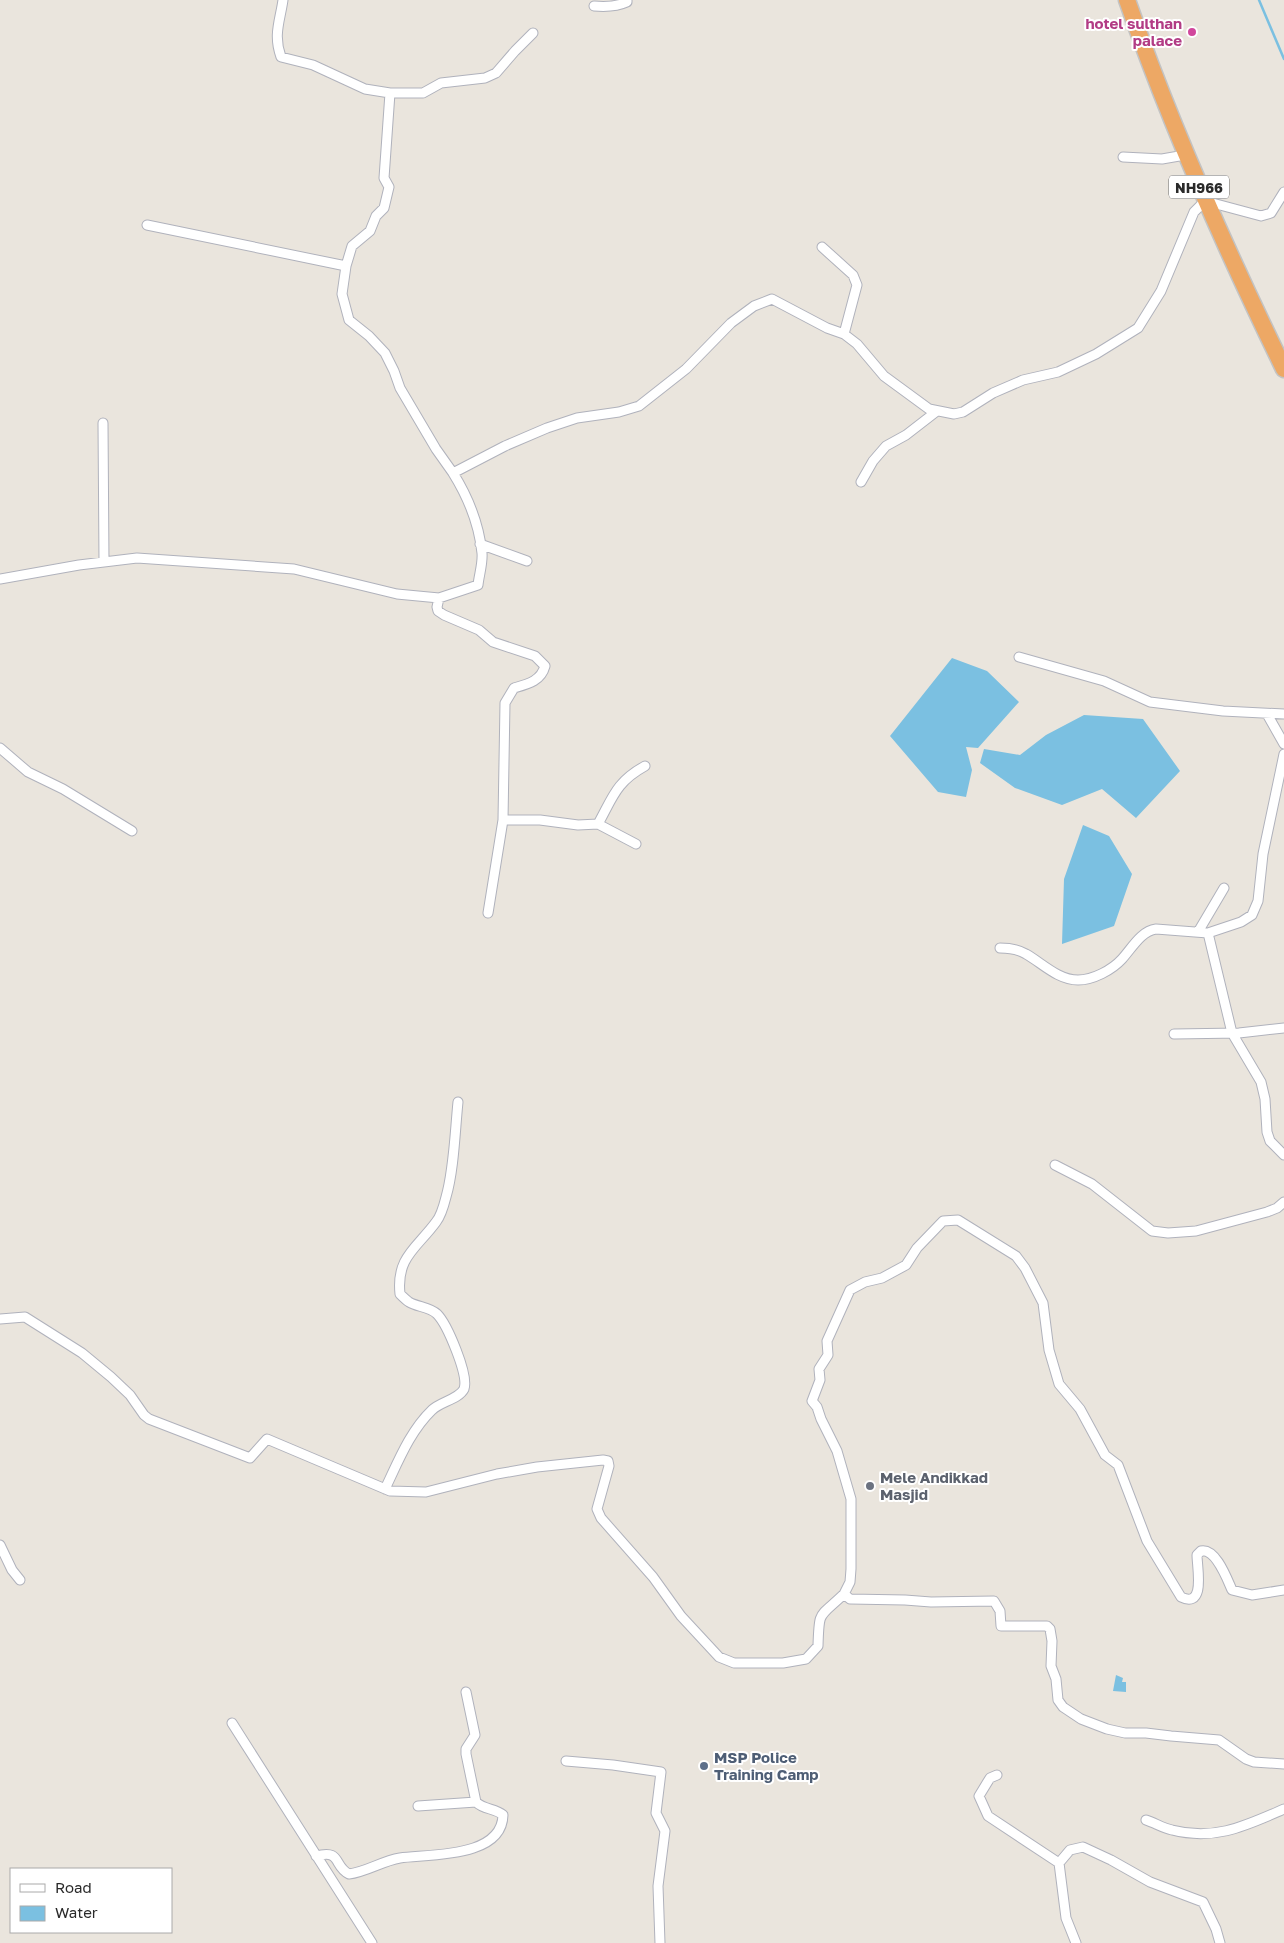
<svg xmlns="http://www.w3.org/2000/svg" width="1284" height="1943" viewBox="0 0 1284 1943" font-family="'Golos Text',sans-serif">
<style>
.water{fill:#7bc0e1}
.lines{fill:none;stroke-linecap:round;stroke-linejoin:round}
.stream{stroke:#7bc0e1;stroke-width:2.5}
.street-casing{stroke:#b0b2bc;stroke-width:11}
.highway-casing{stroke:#c3c3c3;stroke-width:19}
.street{stroke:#fff;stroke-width:9}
.highway{stroke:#eda865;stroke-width:16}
.hotel-dot{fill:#d1479c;stroke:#fff;stroke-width:2}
.worship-dot{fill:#6b7280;stroke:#fff;stroke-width:2}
.service-dot{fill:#5c6f8a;stroke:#fff;stroke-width:2}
.labels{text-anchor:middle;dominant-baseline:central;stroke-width:4;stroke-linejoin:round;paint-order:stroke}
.shield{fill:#fff;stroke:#6a6a6a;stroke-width:1}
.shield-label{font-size:14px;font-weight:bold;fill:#2a2a2a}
.hotel-label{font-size:15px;font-weight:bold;fill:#b23c85;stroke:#fff;text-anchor:end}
.worship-label{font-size:15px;font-weight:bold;fill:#5b616d;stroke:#fff;text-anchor:start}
.service-label{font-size:15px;font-weight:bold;fill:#4e5e75;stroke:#fff;text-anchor:start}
</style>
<rect width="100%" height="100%" fill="#eae5dd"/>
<path class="water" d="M952 658 987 671 1019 702 978 748 966 747 972 770 966 797 938 792 890 736Z
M1084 715 1143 719 1180 771 1136 818 1102 789 1062 805 1015 788 980 763 984 749 1020 755 1046 735Z
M1083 825 1109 836 1132 874 1114 926 1062 944 1064 879Z
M1116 1675 1123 1678 1122 1682H1126V1692L1113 1691Z"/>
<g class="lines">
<path class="stream" d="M1259 0 1284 59"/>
<g class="street-casing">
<path id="street" d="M283 0C280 21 273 35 281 57L313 65 365 89 390 93H423L441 83 485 78 496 73 515 51 533 33
M594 6C605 7 616 7 627 2V0
M390 93 384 178 389 187 384 208 376 216 370 231 352 246 346 266 342 294 349 320 369 336 385 353 394 371 400 388 436 449 453 473
M1123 157 1162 159 1185 155
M147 225 346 266
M822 247 853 275 857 285 844 334
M103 423 104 562
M861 482 873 461 886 446 906 435 937 411
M480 544 527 561
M0 579 79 565 137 558 294 569 397 594 439 598 478 585C479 575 483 563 482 553 479 524 468 497 453 473L505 446 547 428 577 418 619 412 639 406 686 369 731 323 754 306 772 299 827 328 844 334 857 344 884 376 929 409 954 414 963 412 993 393 1023 380 1058 372 1096 354 1138 328 1161 291 1194 212 1205 201 1261 216 1271 213 1284 192
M439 598 437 607 438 611 444 615 479 630 493 642 535 656 545 666C541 681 528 684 514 688L505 703 503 820H540L578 825 598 824 636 844
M1019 657 1104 681 1150 702 1223 711 1284 714
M1267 714 1284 744
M0 748 28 772 63 789 132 831
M598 824C613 797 616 782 645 766
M488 913 503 820
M1198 932 1224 888
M1208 933 1232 1033 1261 1082 1265 1099 1267 1132 1270 1141 1284 1155
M1000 948C1009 948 1018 949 1026 954 1042 963 1058 980 1078 980 1093 980 1112 970 1122 959 1132 948 1141 931 1156 929L1208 933 1241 922 1252 915 1258 901 1263 854 1284 754
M1174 1034 1239 1033 1284 1028
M1055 1165 1092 1184 1152 1231 1168 1233 1196 1231 1267 1212 1277 1208 1284 1202
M0 1319 25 1317 82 1353 111 1377 130 1395 144 1415 149 1419 250 1458 267 1439 390 1491 426 1492 497 1474 537 1467 603 1460 608 1461 609 1466 597 1509 601 1518 653 1577 681 1616 719 1657 734 1663H783L806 1659 818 1646C819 1609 819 1618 844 1594
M385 1489C398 1462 410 1431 432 1410 440 1402 459 1399 464 1389 469 1375 447 1324 437 1314 430 1307 417 1307 409 1302 406 1300 403 1297 400 1294 396 1257 417 1248 436 1222 441 1216 444 1205 446 1197 454 1170 455 1131 458 1102
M0 1545 12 1570 20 1580
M1284 1590 1252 1595 1232 1590C1227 1579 1216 1548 1201 1551L1197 1555C1197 1568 1206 1609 1181 1597L1147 1541 1118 1465 1105 1455 1080 1409 1059 1384 1049 1350 1043 1303 1025 1268 1016 1256 958 1220 943 1221 917 1248 906 1265 882 1278 865 1282 850 1290 827 1341 828 1355 819 1369 820 1380 812 1401 817 1407 821 1419 837 1451 851 1499V1569L850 1582 844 1594 850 1599 905 1600 931 1602 994 1601 1000 1611 1001 1626H1047L1050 1629 1052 1641 1051 1666 1056 1679 1058 1700 1063 1707 1081 1719 1107 1729 1125 1733H1146L1171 1736 1219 1740 1246 1759 1254 1762 1284 1764
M232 1723 372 1943
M566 1761 613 1765 661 1772 656 1813 665 1831 658 1886 660 1943
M997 1775 990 1778 979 1796 988 1816 1059 1863 1070 1850 1083 1847 1111 1860 1150 1882 1203 1902 1216 1929 1220 1943
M418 1806 476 1802
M1146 1820C1155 1823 1163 1828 1172 1830 1215 1841 1245 1826 1284 1809
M316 1856C342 1849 333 1866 349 1874 366 1872 382 1861 400 1858 430 1854 502 1858 503 1815 495 1808 484 1810 476 1802L466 1754V1749L475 1735 466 1692
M1059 1863 1066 1918 1076 1943"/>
</g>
<g class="highway-casing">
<path id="highway" d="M1127 0C1171 127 1225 248 1284 369"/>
</g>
<use href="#street" class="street"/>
<use href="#highway" class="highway"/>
</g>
<circle class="hotel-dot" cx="1192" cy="32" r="5"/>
<circle class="worship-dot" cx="870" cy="1486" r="5"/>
<circle class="service-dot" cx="704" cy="1766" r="5"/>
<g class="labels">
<rect class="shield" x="1169" y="175.5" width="60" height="23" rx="4"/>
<g class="shield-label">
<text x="1199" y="187">NH966</text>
</g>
<g class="hotel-label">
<text x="1182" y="23">hotel sulthan<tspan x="1182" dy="17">palace</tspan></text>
</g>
<g class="worship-label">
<text x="880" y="1477">Mele Andikkad<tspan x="880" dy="17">Masjid</tspan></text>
</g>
<g class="service-label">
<text x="714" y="1757">MSP Police<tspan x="714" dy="17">Training Camp</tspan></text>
</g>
</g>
<rect x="10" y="1868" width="162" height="65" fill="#ffffff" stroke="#aaaaaa"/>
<rect x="20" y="1884" width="25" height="8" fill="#ffffff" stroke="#aaaaaa"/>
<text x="55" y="1893" font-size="15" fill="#2a2a2a">Road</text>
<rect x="20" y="1906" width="25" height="15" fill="#7bc0e1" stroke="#aaaaaa"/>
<text x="55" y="1918" font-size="15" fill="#2a2a2a">Water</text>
</svg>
